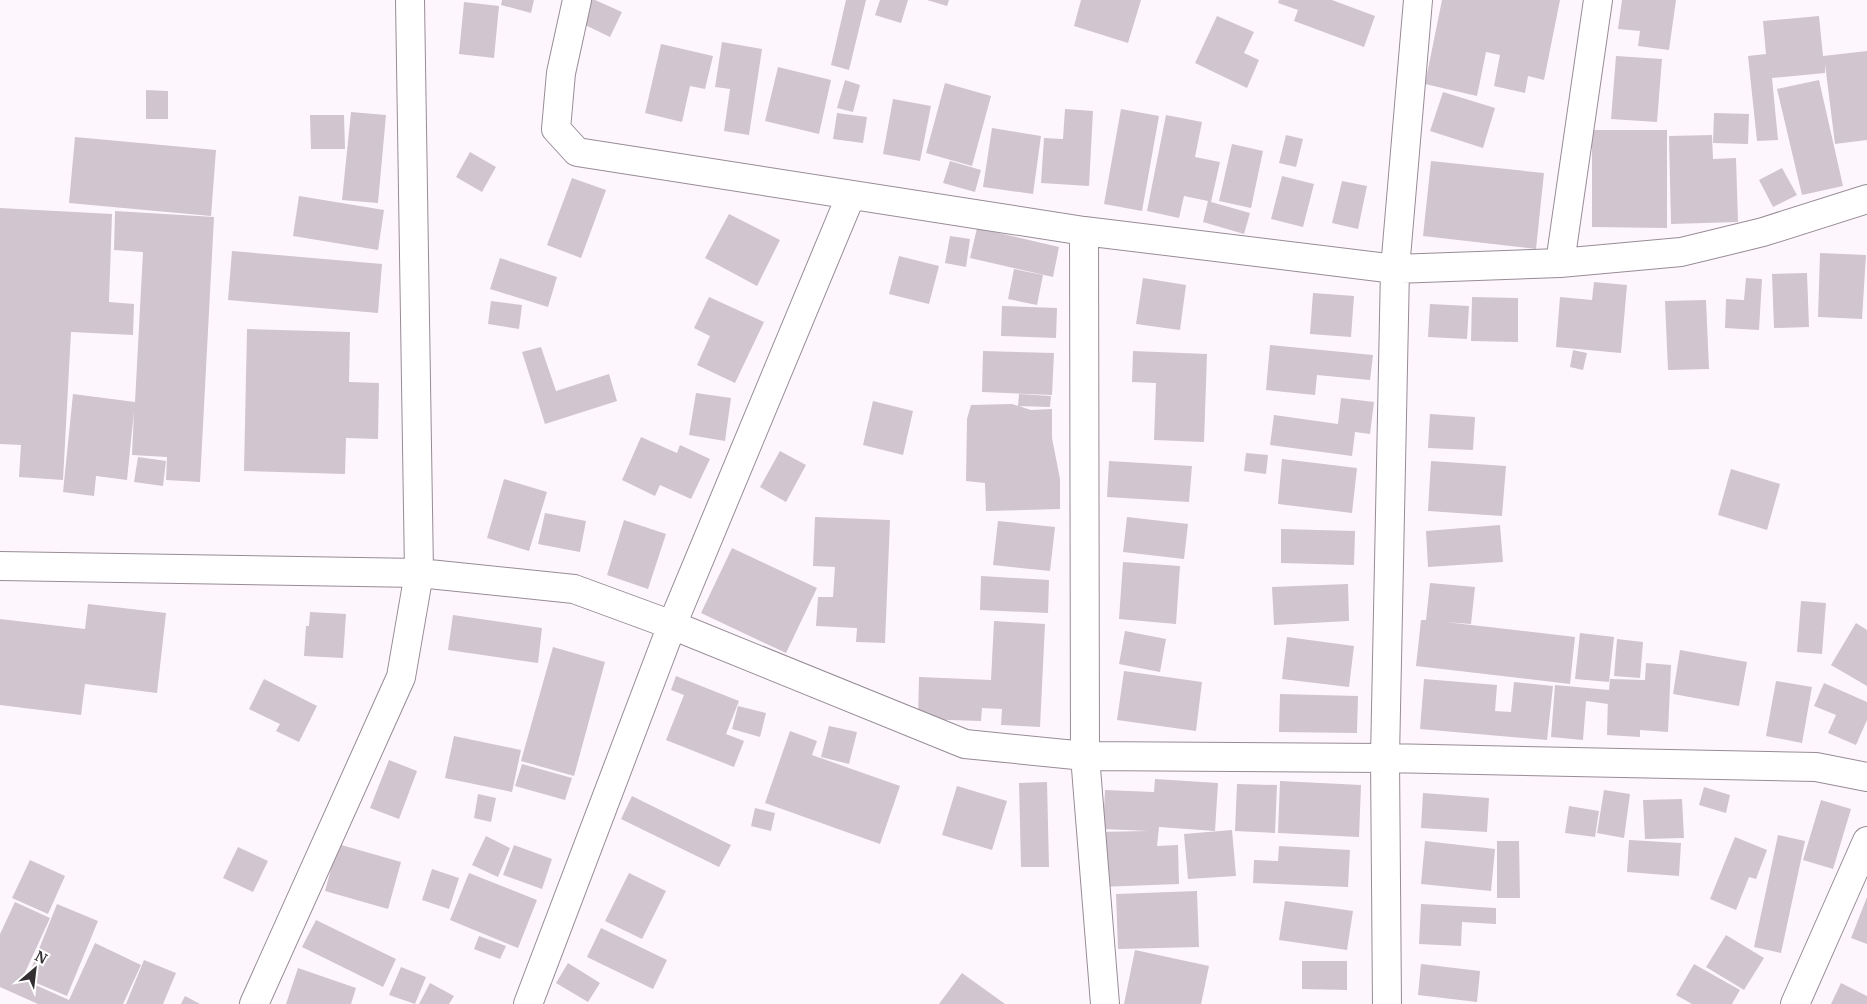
<svg xmlns="http://www.w3.org/2000/svg" width="1867" height="1004" viewBox="0 0 1867 1004" font-family="Merriweather,serif">
<style>
.building{fill:#d1c5d0}
.lines{fill:none;stroke-linecap:round;stroke-linejoin:round}
.minor-casing{stroke:#978c96;stroke-width:30}
.minor{stroke:#fff;stroke-width:28}
</style>
<rect width="100%" height="100%" fill="#fef6fd"/>
<path class="building" d="M502 0H534L531 13 501 5Z
M589 0H595L622 12 610 37 579 22Z
M846 0H866L849 70 831 65Z
M880 0H908L901 23 875 15Z
M927 0H949L947 6Z
M1081 0H1141L1128 43 1074 26Z
M1279 0H1332L1375 16 1364 47 1294 21 1298 10 1278 3Z
M1442 0H1560L1544 80 1528 76 1525 93 1494 86 1500 55 1486 52 1477 96 1425 84Z
M1622 0H1676L1669 50 1638 46 1640 31 1618 29Z
M464 2 499 6 494 58 459 54Z
M1217 16 1254 32 1244 53 1259 60 1247 88 1195 63Z
M1819 16 1823 56 1867 51V140L1835 144 1825 64V73L1772 78 1778 140 1757 141 1748 56 1766 54 1763 21Z
M722 42 762 49 749 135 724 131 730 89 715 87Z
M661 44 713 56 705 89 690 86 682 122 645 113Z
M1616 56 1662 59 1657 122 1611 119Z
M778 67 831 80 819 134 765 121Z
M845 80 860 85 853 112 837 108Z
M1819 80 1843 186 1802 195 1777 89Z
M945 83 991 96 972 166 926 153Z
M146 90 168 91V119H146Z
M1443 92 1495 108 1483 148 1430 131Z
M893 99 931 106 920 161 883 154Z
M1065 109 1093 111 1089 186 1041 183 1044 138 1063 139Z
M1121 109 1159 116 1142 211 1104 204Z
M351 112 386 115 378 203 342 200Z
M837 113 867 117 863 143 833 139Z
M1714 113 1749 114 1748 144 1713 143Z
M310 115H344L345 149H311Z
M1166 115 1202 122 1195 157 1220 162 1211 202 1250 213 1244 234 1203 222 1208 201 1184 196 1179 218 1147 211Z
M992 128 1041 136 1033 194 983 187Z
M1592 130H1667V228L1592 227Z
M1286 135 1303 139 1296 167 1279 163Z
M1712 135 1713 159 1736 158 1738 222 1671 224 1669 136Z
M75 137 216 150 211 216 69 203Z
M1232 144 1263 151 1251 208 1219 201Z
M470 152 496 167 482 192 456 177Z
M950 161 981 170 975 192 943 183Z
M1431 161 1544 173 1536 249 1423 236Z
M1782 168 1797 195 1773 207 1759 180Z
M1282 176 1314 184 1303 227 1271 219Z
M572 178 606 190 581 258 547 245Z
M1342 181 1367 186 1358 229 1332 223Z
M299 196 384 210 378 250 293 236Z
M0 208 112 214 109 302 134 304 133 335 71 332 63 480 19 477 21 445 0 444Z
M115 211 214 217 200 482 166 480 167 457 132 455 134 411 127 480 96 476 94 496 63 492 73 394 135 402 143 252 114 250Z
M729 214 780 240 757 286 705 258Z
M977 228 1059 247 1053 277 970 258Z
M950 236 970 239 966 267 945 263Z
M232 251 382 264 378 313 228 300Z
M1820 253 1866 255 1862 319 1818 317Z
M899 256 939 266 929 304 889 294Z
M500 258 557 277 548 307 490 289Z
M1014 269 1043 275 1037 305 1008 299Z
M1807 273 1809 327 1774 328 1772 274Z
M1143 278 1186 285 1180 330 1136 324Z
M1746 278 1762 279 1759 330 1725 328 1726 299 1744 300Z
M1594 282 1627 285 1621 353 1556 347 1560 297 1592 300Z
M1313 293 1354 296 1351 337 1310 334Z
M709 297 764 322 735 383 697 365 710 336 694 328Z
M1472 297 1518 298V342L1471 341Z
M1706 300 1709 369 1668 370 1665 301Z
M491 301 522 305 519 329 488 324Z
M1430 304 1469 306 1467 339 1428 337Z
M1002 306 1057 308 1056 338 1001 336Z
M247 329 350 332 349 382 379 383 378 439 346 438 345 474 244 471Z
M1270 345 1373 355 1370 380 1317 375 1315 395 1266 390Z
M541 347 556 391 609 374 617 401 545 424 522 352Z
M1573 350 1587 353 1583 370 1570 367Z
M983 351 1054 353 1052 395 982 392Z
M1133 351 1207 354 1204 442 1154 440 1156 383 1132 382Z
M696 393 731 398 725 441 689 435Z
M1019 394 1051 396 1050 407 1018 406Z
M1341 398 1374 402 1370 434 1355 432 1352 456 1270 445 1274 415 1338 424Z
M873 401 913 411 903 455 863 445Z
M1012 404 1031 410 1052 409V438L1060 479V509L986 511 985 483 966 481 967 419 971 405Z
M1430 414 1475 417 1473 450 1428 448Z
M641 437 677 453 680 445 710 459 691 499 660 485 655 496 622 480Z
M780 451 806 465 786 502 760 487Z
M1246 453 1268 455 1266 474 1244 471Z
M138 457 166 461 163 486 134 482Z
M1282 459 1357 468 1352 513 1278 504Z
M1109 461 1192 466 1189 502 1107 497Z
M1431 461 1506 466 1502 516 1428 511Z
M1731 469 1780 484 1767 530 1718 515Z
M504 479 547 492 529 551 487 538Z
M545 513 586 521 580 552 538 544Z
M815 517 890 520 885 643 856 642 857 628 816 626 818 597H833L835 567 813 566Z
M1127 517 1188 524 1184 559 1123 552Z
M624 520 666 534 648 589 607 575Z
M998 521 1055 527 1050 571 993 565Z
M1500 525 1503 562 1428 567 1426 531Z
M1281 529 1355 531 1354 565 1281 563Z
M732 548 817 588 786 653 701 613Z
M1123 562 1180 566 1176 624 1119 619Z
M981 576 1049 580 1048 613 980 610Z
M1430 583 1475 587 1471 624 1445 622 1575 637 1570 684 1416 666 1421 620H1426Z
M1348 584 1349 621 1274 625 1272 587Z
M1801 601 1826 603 1822 654 1797 652Z
M88 604 166 613 157 693 85 684 81 715 0 705V619L85 629Z
M310 612 346 614 343 658 304 656 306 626H309Z
M453 615 542 628 538 663 448 650Z
M994 621 1045 624 1040 727 1001 725 1002 709 982 708 981 721 918 719 919 677 991 680Z
M1856 623 1867 630V686L1831 665Z
M1125 631 1166 639 1160 672 1119 664Z
M1580 633 1614 637 1609 682 1575 679Z
M1287 637 1354 646 1349 687 1282 679Z
M1617 639 1643 642 1640 678 1614 676Z
M553 647 605 662 574 776 521 761Z
M1680 650 1747 662 1739 706 1673 694Z
M1646 663 1671 665 1668 732 1640 730V737L1607 735 1608 696V704L1586 701 1583 740 1551 737 1555 685 1609 690 1610 679 1645 680Z
M1124 671 1202 682 1196 731 1117 720Z
M676 676 739 701 726 734 744 741 734 767 666 740 684 695 671 690Z
M264 679 317 706 299 742 276 731 280 724 249 709Z
M1424 679 1497 685 1495 711 1511 712 1514 682 1553 686 1547 740 1420 729Z
M1776 681 1812 687 1802 743 1766 736Z
M1824 683 1867 702V720L1856 745 1828 733 1836 715 1814 706Z
M1280 694 1358 696 1357 733 1279 732Z
M738 706 766 713 760 737 732 729Z
M829 726 857 732 849 764 821 757Z
M790 731 817 741 812 755 900 786 880 844 765 803Z
M454 736 521 750 512 792 445 778Z
M389 760 417 771 399 819 370 808Z
M522 764 572 778 565 800 515 786Z
M1155 779 1218 783 1215 831 1159 827 1157 846 1178 845 1179 884 1099 887 1096 832 1149 831 1103 829 1105 790 1154 792Z
M1280 781 1361 785 1359 837 1278 833Z
M1047 782 1049 867H1021L1019 783Z
M1237 784 1277 785 1275 833 1235 831Z
M957 786 1007 801 992 850 942 835Z
M1704 787 1730 795 1726 813 1699 805Z
M1604 790 1630 794 1624 838 1597 833Z
M1423 793 1489 798 1487 832 1421 828Z
M478 794 496 798 491 822 474 818Z
M632 796 731 845 719 867 621 819Z
M1682 799 1684 838 1645 839 1643 800Z
M1821 800 1851 809 1833 869 1803 860Z
M1569 806 1599 811 1595 837 1565 833Z
M755 808 775 813 771 831 751 826Z
M1232 830 1236 876 1188 879 1184 834Z
M1778 835 1805 841 1781 953 1754 947Z
M486 836 510 848 498 877 472 865Z
M1735 837 1767 850 1756 879 1749 877 1736 910 1710 899Z
M1629 840 1681 843 1679 876 1627 872Z
M1425 841 1495 849 1491 891 1421 884Z
M1497 841H1519L1520 898H1497Z
M338 844 401 862 388 909 325 891Z
M514 845 552 859 542 889 503 875Z
M1279 846 1350 850 1348 887 1253 883 1254 860 1278 861Z
M238 847 268 861 253 892 223 878Z
M30 860 65 876 48 914 12 898Z
M432 869 459 878 449 909 422 900Z
M469 873 537 900 518 948 450 920Z
M629 873 666 891 642 939 605 921Z
M1197 891 1199 947 1118 949 1116 894Z
M1867 897V944L1851 938Z
M1285 901 1353 911 1347 950 1279 940Z
M15 902 50 918 22 979 69 1000 95 943 141 965 123 1004H38L0 987V934Z
M57 904 98 921 67 996 27 979Z
M1421 904 1496 908V924L1462 922 1461 946 1419 944Z
M316 920 396 959 383 987 302 947Z
M601 928 667 960 653 989 587 957Z
M1726 935 1764 958 1744 990 1706 967Z
M479 936 506 946 500 959 474 949Z
M1135 950 1209 966 1201 1004H1124Z
M144 960 176 973 163 1004H126Z
M1302 961H1347V990L1302 989Z
M568 963 600 983 588 1002 556 983Z
M1421 964 1480 971 1477 1002 1418 995Z
M1694 964 1740 990 1732 1004H1692L1676 995Z
M401 967 426 977 415 1004 389 995Z
M298 968 356 988 351 1004H286Z
M962 973 1005 1004H939Z
M430 983 454 996 449 1004H419Z
M1841 983 1867 996V1004H1831Z
M185 996 200 1004H181Z"/>
<g class="lines">
<g class="minor-casing">
<path id="minor" d="M577 0 561 73 556 129 577 152 1084 231 1395 269 1560 263 1681 252 1763 232 1867 199
M1084 231 1085 756 1105 1004
M1560 263 1598 0
M0 566 419 573 574 589 672 625 965 744 1085 756 1385 758 1816 767 1867 777
M254 1004 401 677 419 573 410 0
M528 1004 672 625 851 195
M1387 1004 1385 758 1395 269 1418 0
M1795 1004 1867 841"/>
</g>
<use href="#minor" class="minor"/>
</g>
<g transform="translate(35 969) rotate(28)" stroke="#ffffff" stroke-width="4" paint-order="stroke">
<path d="M0-4L9 19L0 12L-9 19Z" fill="#332e32"/>
<text y="-8" font-size="14" font-weight="bold" text-anchor="middle" fill="#332e32">N</text>
</g>
</svg>
